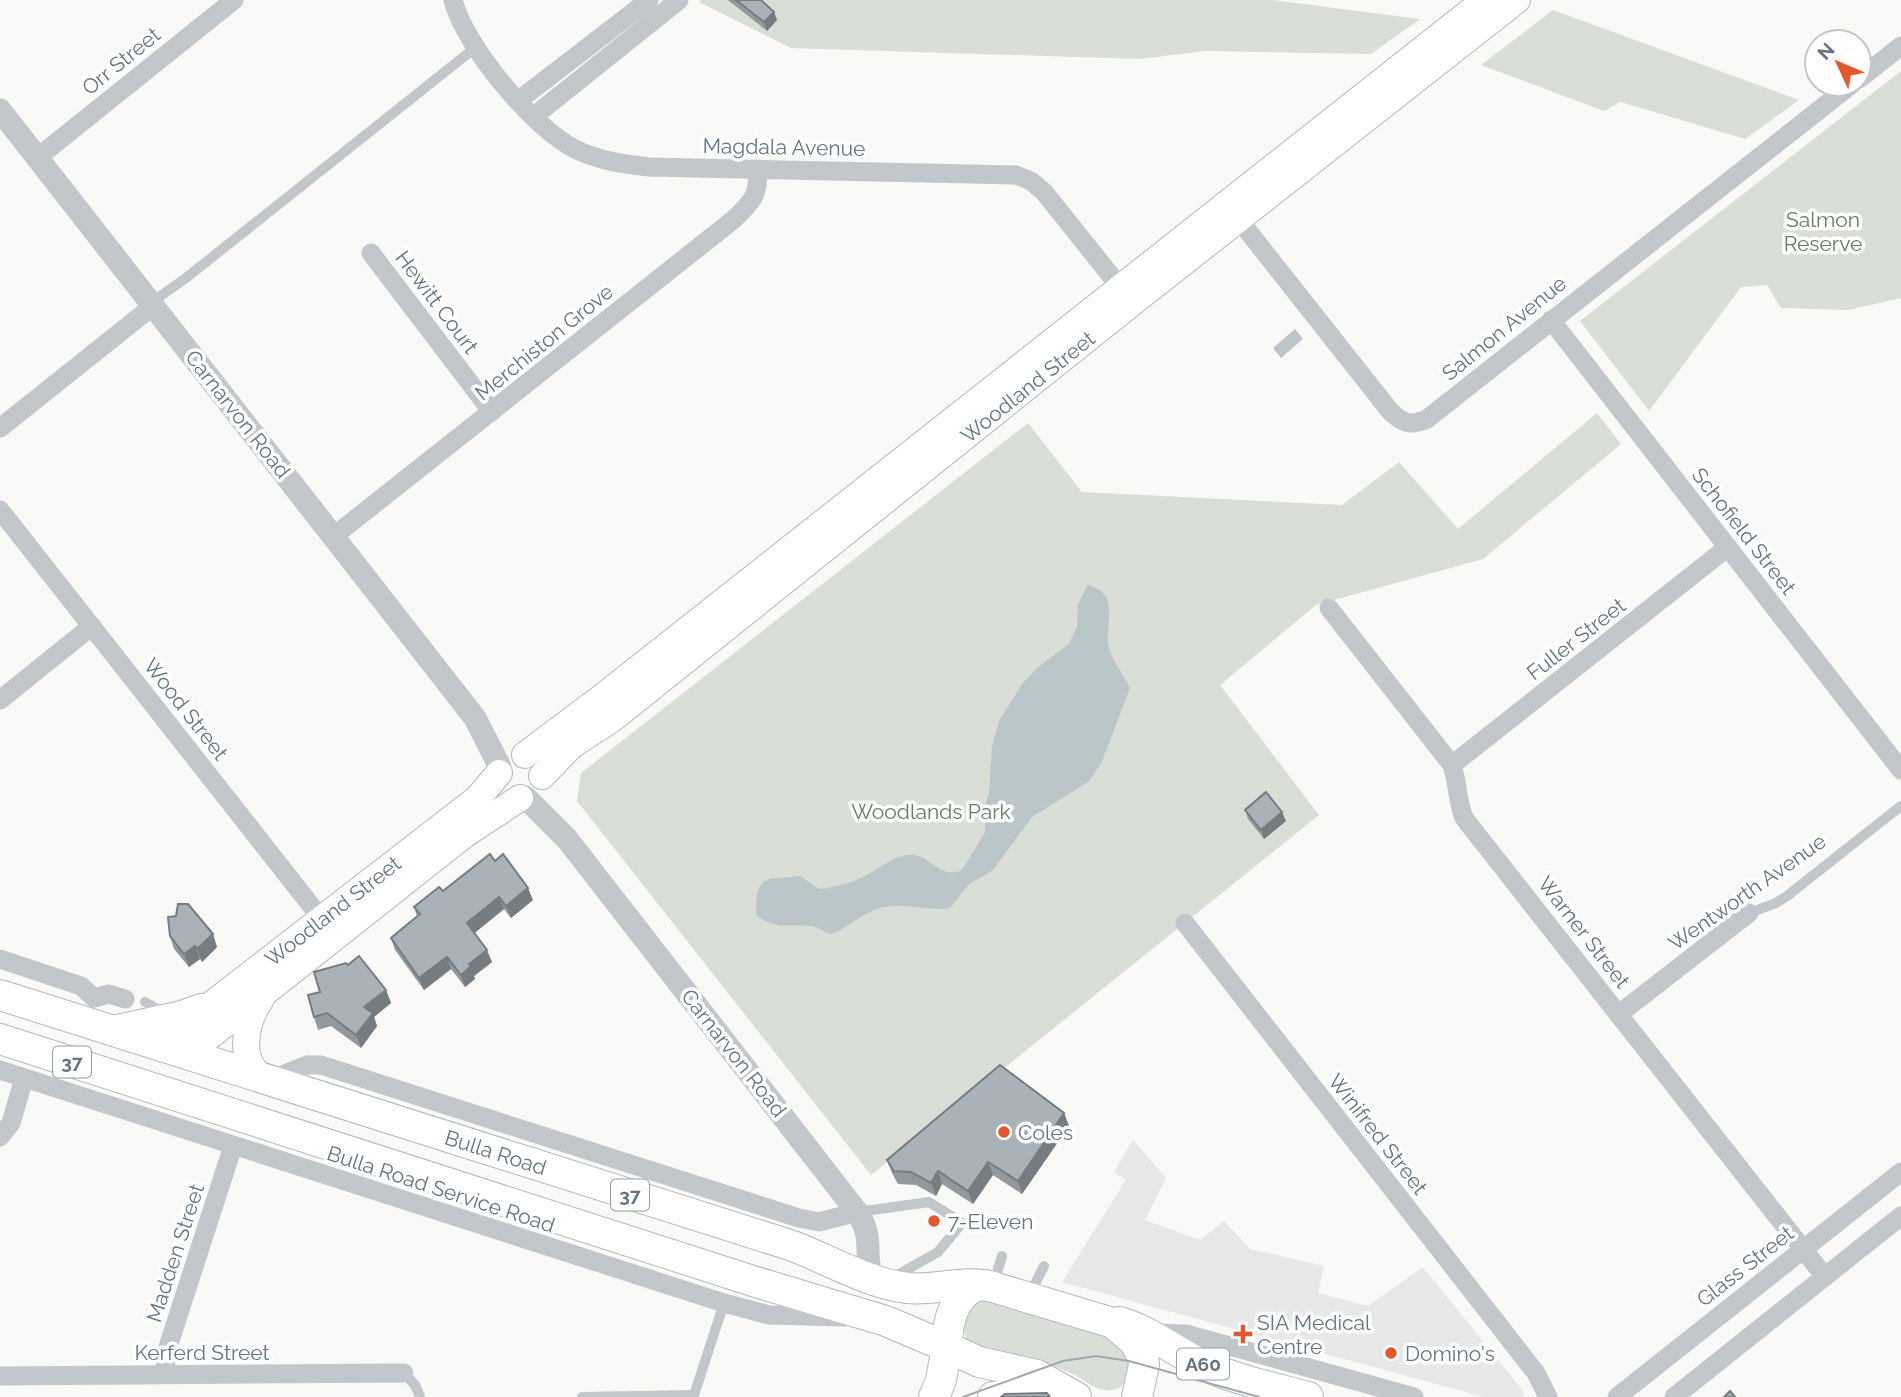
<svg xmlns="http://www.w3.org/2000/svg" width="1901" height="1397" viewBox="0 0 1901 1397" font-family="Raleway,sans-serif">
<style>
.built{fill:#e7e8e8}
.green{fill:#d9ded6}
.water{fill:#bac6ca}
.lines{fill:none;stroke-linecap:round;stroke-linejoin:round}
.secondary-casing{stroke:#b2b9be;stroke-width:28}
.primary-casing{stroke:#b4b9bd;stroke-width:32}
.service{stroke:#c2c7cb;stroke-width:10}
.minor{stroke:#c2c7cb;stroke-width:19}
.tertiary{stroke:#c2c7cb;stroke-width:23}
.secondary{stroke:#fff;stroke-width:26}
.primary{stroke:#fff;stroke-width:30}
.tram{stroke:#a1a9af;stroke-width:2}
.wall{fill:#91999e}
.shaded-wall{fill:#767d81}
.building{fill:#a9b2b8;stroke:#767d81;stroke-width:2}
.poi-dot{fill:#e4572c;stroke:#fff;stroke-width:2.5}
.labels{text-anchor:middle;dominant-baseline:central;stroke-width:7;stroke-linejoin:round;paint-order:stroke}
.shield{fill:#fff;stroke:#929ea8;stroke-width:2}
.shield-label{font-size:19px;font-weight:bold;fill:#647582}
.street-label{font-size:21px;fill:#647582;stroke:#fff}
.park-label{font-size:21px;fill:#677a63;stroke:#fff}
.poi-label{font-size:21px;fill:#647582;stroke:#fff;text-anchor:start}
</style>
<rect width="100%" height="100%" fill="#f9f9f7"/>
<path class="built" d="M1133 1140 1166 1178 1145 1220 1200 1240 1224 1221 1250 1249 1324 1266 1318 1293 1368 1306 1423 1267 1524 1392 1523 1397H1484L1062 1282 1126 1180 1114 1172Z"/>
<path class="green" d="M701 0H1273L1420 19 1371 54 1206 51 1139 59 791 48 699 2Z
M1553 10 1799 100 1745 139 1621 102 1604 111 1481 65Z
M1901 71V298L1848 310 1781 308 1767 285 1741 287 1649 411 1580 321Z
M1597 413 1621 444 1483 559 1316 605 1220 685 1319 815 871 1175 577 801 581 773 1028 423 1082 492 1342 505 1399 462 1458 529Z
M991 1299 1128 1343 1133 1377C1123 1385 1117 1392 1104 1390 1092 1388 1085 1380 1075 1375 1064 1370 1051 1365 1040 1361 1013 1352 959 1363 964 1320 966 1304 977 1302 991 1299Z"/>
<path class="water" d="M1295 329 1303 339 1281 358 1273 348Z
M1088 585C1123 596 1103 621 1109 648 1112 660 1124 675 1130 688L1101 764 1088 782 1032 817 993 870 968 885 953 905 946 909C926 910 905 903 885 907 865 910 850 927 831 934 823 932 817 926 810 926 788 924 777 930 756 915L757 892 762 883 770 879 800 876 819 889C837 887 852 883 867 875 880 868 892 857 907 855 929 852 940 881 962 870L985 832V806L989 793 992 747 999 721 1022 684 1037 668 1069 644 1077 627 1078 604Z"/>
<g class="lines">
<g class="secondary-casing">
<g id="secondary">
<path d="M525 755 601 698 1485 0"/>
<path id="s1" d="M542 776 572 745 612 719 1133 302 1517 0"/>
<path d="M261 999C245 1022 235 1065 268 1081"/>
<path d="M108 1030 182 1014 201 1007"/>
<path id="s2" d="M168 1048 179 1033 199 1014 478 798 499 773"/>
<path d="M187 1054 464 835 520 798"/>
</g>
</g>
<g class="primary-casing">
<g id="primary">
<path id="s3" d="M0 995 790 1245C828 1259 867 1283 907 1288 937 1291 964 1279 993 1287"/>
<path d="M0 1039 756 1282 886 1321 947 1347"/>
<path d="M1119 1322C1148 1330 1170 1348 1197 1362 1232 1379 1271 1387 1308 1397"/>
<path d="M934 1397 941 1380 947 1347"/>
<path d="M993 1397 1042 1393"/>
<path d="M1076 1397 1037 1375 979 1362 947 1347C947 1322 955 1285 986 1285L1113 1323 1134 1341 1143 1357 1144 1365 1137 1397"/>
</g>
</g>
<path class="service" d="M154 306 159 297 186 278 476 47
M1749 913 1776 903 1787 896 1901 806
M145 1002 166 1014
M858 1212 929 1202 962 1223 938 1252 892 1278
M994 1283 1002 1256
M1030 1294 1044 1266
M404 1373 415 1385 420 1397
M582 1397 694 1395 724 1303"/>
<path class="minor" d="M453 0C464 45 533 128 575 149 599 161 624 164 649 167L1016 175 1031 181 1044 192 1128 297
M1859 79 1901 46
M519 100 649 0
M533 117 679 0
M37 158 234 0
M1232 211 1390 411C1403 424 1411 426 1427 419L1852 84
M371 253 492 412
M1551 320 1901 770
M0 428 153 306
M0 510 328 927
M334 536 733 220C751 203 760 195 757 169
M1329 608 1452 765C1458 783 1457 801 1464 818L1825 1277
M0 700 92 626
M1452 765 1728 547
M1185 923 1536 1373 1548 1397
M0 959 81 986 94 998 109 994 125 999
M1619 1014 1749 913
M0 1070 724 1303 769 1315 845 1317
M269 1080 307 1065H321L799 1218 819 1222 857 1212
M0 1137 11 1123 24 1078
M1150 1333 1186 1334 1414 1397
M164 1375 167 1350 233 1146
M0 1376 404 1373
M1617 1397 1901 1172
M1674 1397 1901 1216"/>
<path class="tertiary" d="M0 110 475 718 500 767
M525 797 567 839 857 1212C875 1239 863 1251 872 1278"/>
<use href="#secondary" class="secondary"/>
<use href="#primary" class="primary"/>
<path class="tram" d="M963 1397 1063 1361 1096 1356 1129 1361 1259 1397"/>
</g>
<path class="wall" d="M728 0H762V1L774 12 777 20 767 31Z
M1245 810 1286 821 1264 839 1248 819Z
M495 861 533 900 511 918 504 909 474 933 492 962 474 976 475 979 465 987 451 969 424 990 395 950 391 938 417 916 414 907Z
M170 936 217 947 202 962 200 959 189 967 174 949Z
M348 965 386 990 391 1003 374 1017 377 1026 361 1048 331 1026 318 1030 314 1017 320 992Z
M1064 1113 1069 1126 1022 1194 993 1175 973 1204 942 1184 936 1196 916 1185 898 1184 892 1173 887 1160Z"/>
<path class="shaded-wall" d="M774 12 777 20 767 31 764 22Z
M1282 812 1286 821 1264 839 1261 830Z
M528 888 533 900 511 918 506 906Z
M499 897 504 909 471 936 467 923Z
M213 934 217 947 202 962 197 949Z
M195 946 200 959 189 967 184 954Z
M487 950 492 962 474 976 475 979 465 987 461 975 469 964Z
M447 957 451 969 424 990 419 978Z
M386 990 391 1003 374 1017 377 1026 361 1048 356 1035 364 1007Z
M1064 1113 1069 1126 1022 1194 1018 1181Z
M988 1162 993 1175 973 1204 968 1191Z
M938 1171 942 1184 936 1196 931 1183Z"/>
<path class="building" d="M736 0H761L774 12 764 22Z
M1266 792 1282 812 1261 830 1245 810Z
M490 854 495 861 503 854 528 888 506 906 499 897 467 923 487 950 469 964 471 966 461 975 447 957 419 978 391 938 420 914 414 907 439 887 443 891Z
M178 904H188L213 934 197 949 195 946 184 954 170 936 168 917 176 916Z
M359 956 386 990 364 1007 373 1013 356 1035 327 1013 314 1017 308 995 320 992 314 972 346 963 348 965Z
M1000 1065 1064 1113 1018 1181 988 1162 968 1191 938 1171 931 1183 911 1172 894 1171 887 1160Z
M1730 1391 1735 1397H1724Z
M1047 1393 1050 1397H1001L1005 1394Z"/>
<g class="poi-dot">
<circle cx="1004" cy="1132" r="7"/>
<circle cx="934" cy="1221" r="7"/>
<path d="M1239.5 1323.5h7v7h7v7h-7v7h-7v-7h-7v-7h7z"/>
<circle cx="1391" cy="1353" r="7"/>
</g>
<g class="labels">
<g class="shield">
<rect x="53" y="1046.5" width="38" height="31" rx="5"/>
<rect x="611" y="1179.5" width="38" height="31" rx="5"/>
<rect x="1177" y="1348.5" width="52" height="31" rx="5"/>
</g>
<g class="shield-label">
<text x="72" y="1062">37</text>
<text x="630" y="1195">37</text>
<text x="1203" y="1364">A60</text>
</g>
<g class="street-label">
<text transform="translate(121 61) rotate(-39)">Orr Street</text>
<text transform="translate(784 147) rotate(1)">Magdala Avenue</text>
<text transform="translate(437 302) rotate(53)">Hewitt Court</text>
<text transform="translate(1504 328) rotate(-39)">Salmon Avenue</text>
<text transform="translate(544 342) rotate(-39)">Merchiston Grove</text>
<text stroke="none"><textPath href="#s1" startOffset="623">Woodland Street</textPath></text>
<text transform="translate(238 414) rotate(52)">Carnarvon Road</text>
<text transform="translate(1744 531) rotate(52)">Schofield Street</text>
<text transform="translate(1576 639) rotate(-38)">Fuller Street</text>
<text transform="translate(186 709) rotate(52)">Wood Street</text>
<text transform="translate(1747 892) rotate(-35)">Wentworth Avenue</text>
<text stroke="none"><textPath href="#s2" startOffset="215">Woodland Street</textPath></text>
<text transform="translate(1584 932) rotate(52)">Warner Street</text>
<text transform="translate(734 1053) rotate(52)">Carnarvon Road</text>
<text transform="translate(1378 1134) rotate(52)">Winifred Street</text>
<text stroke="none"><textPath href="#s3" startOffset="520">Bulla Road</textPath></text>
<text transform="translate(441 1189) rotate(18)">Bulla Road Service Road</text>
<text transform="translate(175 1253) rotate(-72)">Madden Street</text>
<text transform="translate(1745 1266) rotate(-38)">Glass Street</text>
<text x="202" y="1352">Kerferd Street</text>
</g>
<g class="park-label">
<text x="1823" y="219">Salmon<tspan x="1823" dy="24">Reserve</tspan></text>
<text x="931" y="811">Woodlands Park</text>
</g>
<g class="poi-label">
<text x="1018" y="1132">Coles</text>
<text x="948" y="1221">7-Eleven</text>
<text x="1257" y="1322">SIA Medical<tspan x="1257" dy="24">Centre</tspan></text>
<text x="1405" y="1353">Domino's</text>
</g>
</g>
<g transform="translate(1838 63) rotate(314)"><circle r="33" fill="#ffffff" stroke="#c1c8cd" stroke-width="2"/>
<path d="M0-5L12 26L0 18L-12 26Z" fill="#e4572c"/>
<text y="-10" font-size="19" font-weight="bold" text-anchor="middle" fill="#647582">N</text>
</g>
</svg>
